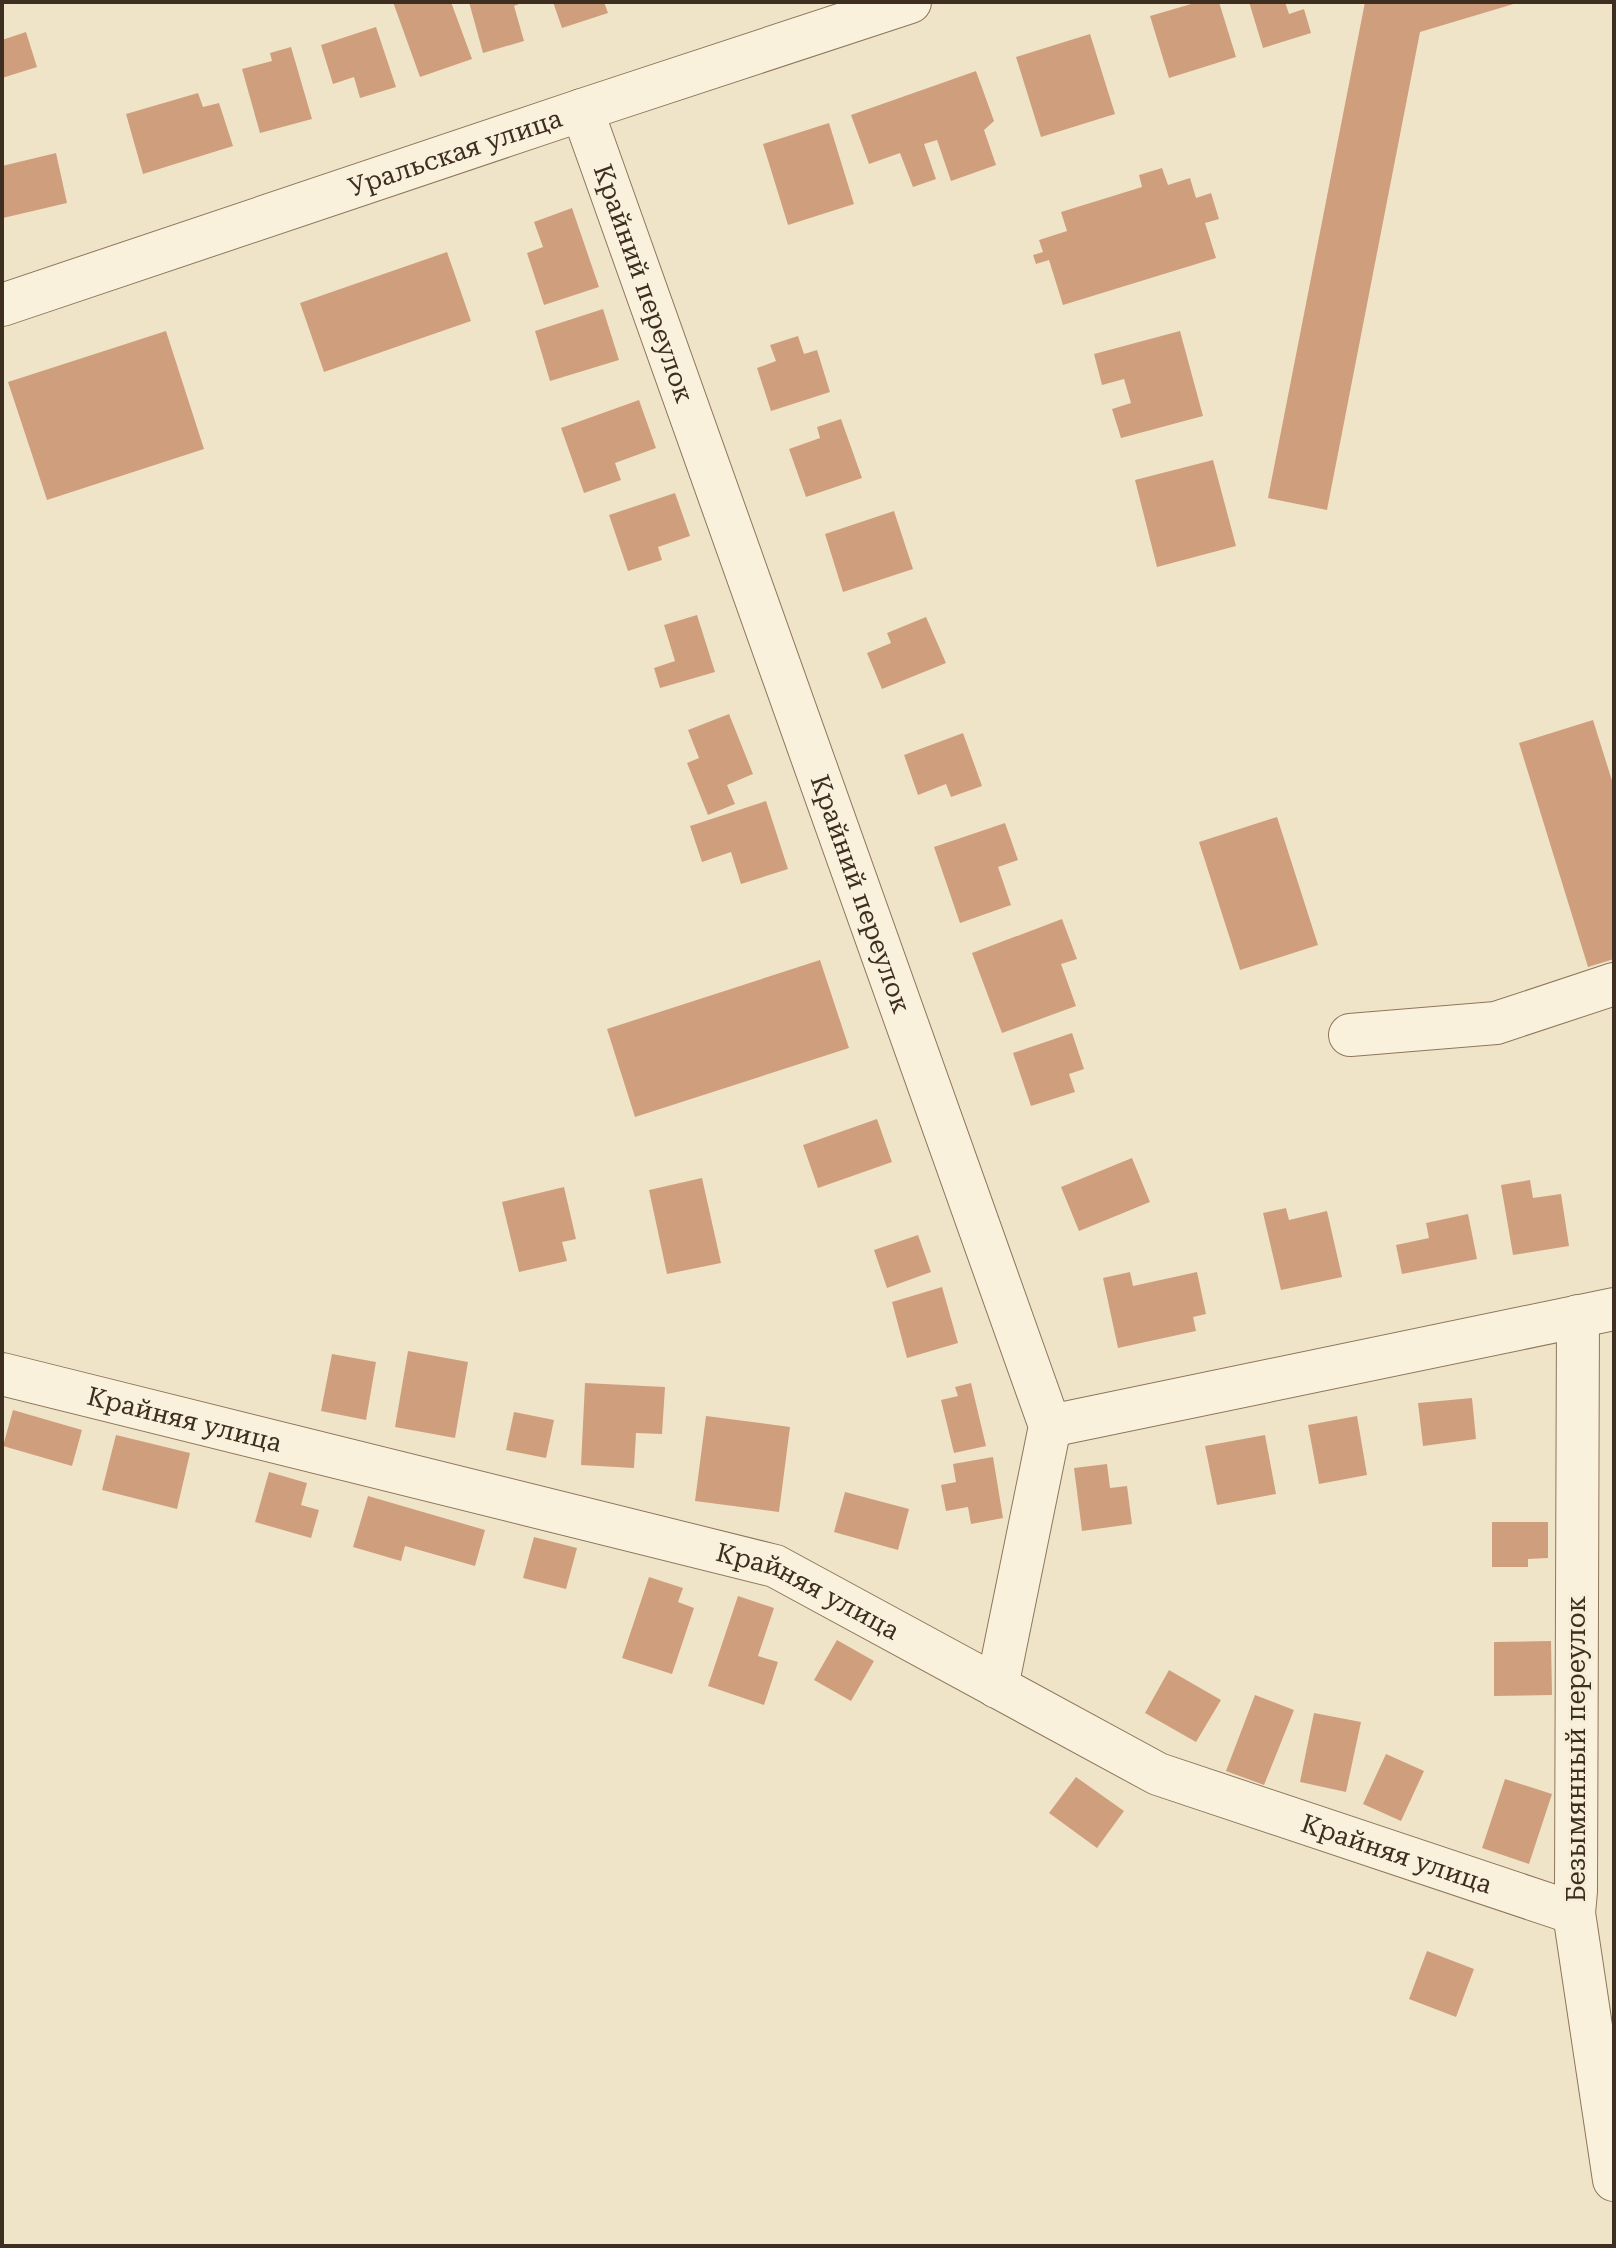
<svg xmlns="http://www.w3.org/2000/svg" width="1616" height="2248" viewBox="0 0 1616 2248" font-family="'Roboto Serif',serif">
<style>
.building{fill:#cf9f7d}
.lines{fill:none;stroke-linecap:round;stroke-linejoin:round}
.minor-casing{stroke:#8d765c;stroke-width:44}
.minor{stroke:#faf1dc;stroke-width:42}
.labels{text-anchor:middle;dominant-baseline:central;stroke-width:6;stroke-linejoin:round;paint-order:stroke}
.street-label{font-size:26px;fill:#3d2e20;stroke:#f7eed8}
</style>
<rect width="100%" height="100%" fill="#f0e4c8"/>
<path class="building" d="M393 2H451L472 59 420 77Z
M469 2H524L514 6 524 41 483 53Z
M553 2H604L608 13 562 28Z
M1198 2H1219L1236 57 1169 78 1150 16Z
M1249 2H1285L1289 14 1304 9 1311 33 1263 48Z
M1365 2 1517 3 1420 32 1327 510 1268 498Z
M376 27 396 87 360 98 354 77 333 84 321 45Z
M26 32 37 67 2 78V40Z
M1090 34 1115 114 1041 137 1016 57Z
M291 47 312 119 260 133 242 69 272 61 270 53Z
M976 71 994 121 984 130 996 165 951 181 937 140 924 144 936 179 913 187 900 153 869 164 851 115Z
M198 93 203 107 219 103 233 146 143 174 126 114Z
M829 123 854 204 788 225 763 144Z
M56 153 67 203 3 218 2 166Z
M1162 168 1168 185 1190 178 1196 198 1211 193 1219 219 1205 223 1216 258 1063 305 1049 260 1036 264 1033 255 1043 252 1039 240 1067 231 1061 212 1142 187 1139 175Z
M572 208 599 287 544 305 527 253 543 247 534 222Z
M447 252 471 321 324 372 300 303Z
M603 309 619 360 550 381 535 331Z
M166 331 204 449 47 500 8 382Z
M1180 331 1203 416 1121 438 1112 409 1131 403 1124 379 1102 385 1094 354Z
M798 336 804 354 817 350 830 392 771 411 757 368 776 361 770 345Z
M639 400 656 448 615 463 621 480 584 493 561 428Z
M841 419 862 478 806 497 789 449 820 438 817 427Z
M1213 460 1236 546 1157 567 1135 480Z
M675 493 690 536 658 547 662 560 628 571 609 515Z
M894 511 913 569 843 592 825 534Z
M697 615 715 672 660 688 654 668 675 661 664 625Z
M926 617 946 663 882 689 867 653 891 643 887 633Z
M729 714 753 774 727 785 735 804 708 815 687 763 699 758 688 730Z
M1593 720 1614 787V959L1588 967 1519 743Z
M963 733 982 786 951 797 946 784 918 795 904 755Z
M766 801 788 869 741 884 731 852 702 862 690 826Z
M1277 817 1318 945 1240 970 1199 842Z
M1005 823 1018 860 998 867 1011 905 960 923 934 847Z
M1062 919 1077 959 1061 964 1076 1006 1002 1033 972 953Z
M820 960 849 1048 635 1117 607 1029Z
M1072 1033 1084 1069 1069 1074 1075 1092 1031 1106 1013 1053Z
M877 1119 892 1162 818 1188 803 1145Z
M1132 1158 1150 1202 1079 1231 1061 1187Z
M702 1178 721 1263 667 1274 649 1190Z
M1530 1180 1533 1198 1561 1194 1569 1246 1513 1255 1501 1185Z
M564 1187 576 1239 562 1242 567 1261 519 1272 502 1202Z
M1286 1208 1289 1220 1327 1211 1342 1277 1281 1290 1263 1213Z
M1468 1214 1477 1259 1402 1274 1396 1245 1429 1238 1426 1223Z
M918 1235 931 1272 887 1288 874 1250Z
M1130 1272 1133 1286 1197 1272 1206 1314 1193 1317 1196 1331 1118 1348 1103 1278Z
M942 1287 958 1343 907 1358 892 1302Z
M408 1351 468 1362 455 1438 395 1427Z
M332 1354 376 1362 366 1420 321 1411Z
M585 1383 665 1387 662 1434 636 1433 634 1468 581 1465Z
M971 1383 986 1446 954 1453 941 1400 958 1396 955 1387Z
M1472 1398 1476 1439 1423 1446 1418 1403Z
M13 1410 82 1430 72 1466 3 1446Z
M514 1412 554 1420 546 1458 506 1450Z
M706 1416 790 1427 779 1512 695 1501Z
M1357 1416 1367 1475 1319 1484 1308 1425Z
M116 1435 190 1453 177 1509 102 1490Z
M1265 1435 1276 1494 1217 1505 1205 1446Z
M993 1457 1003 1518 971 1524 968 1507 946 1511 941 1485 956 1482 953 1464Z
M1107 1464 1110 1488 1127 1486 1132 1524 1082 1531 1074 1468Z
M269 1472 307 1483 301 1505 319 1510 311 1538 255 1522Z
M845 1492 909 1509 898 1550 834 1532Z
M368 1496 485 1530 475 1566 405 1546 401 1561 353 1547Z
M1492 1522H1548V1558L1528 1559V1567H1492Z
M534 1537 577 1548 566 1589 523 1578Z
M649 1577 683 1588 678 1602 694 1608 672 1674 622 1658Z
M738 1596 774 1608 758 1656 778 1662 764 1705 708 1686Z
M837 1640 874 1661 851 1701 814 1680Z
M1551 1641 1552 1695 1494 1696V1642Z
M1169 1670 1221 1700 1196 1742 1145 1713Z
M1255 1695 1294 1710 1264 1785 1226 1771Z
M1314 1713 1361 1722 1346 1792 1300 1782Z
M1386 1754 1424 1771 1401 1821 1363 1804Z
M1076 1777 1124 1811 1097 1848 1049 1813Z
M1505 1779 1552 1794 1529 1864 1482 1848Z
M1427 1951 1474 1969 1456 2017 1409 1999Z"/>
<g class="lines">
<g class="minor-casing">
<g id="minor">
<path id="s1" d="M582 110 1050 1426 997 1687"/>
<path id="s2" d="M2 305 582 110 910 2"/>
<path d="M1350 1035 1496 1023 1614 984"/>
<path d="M1578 1316 1576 1891 1574 1913 1614 2180"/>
<path id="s3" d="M2 1374 775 1566 1158 1774 1574 1913"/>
<path d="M1050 1426 1614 1309"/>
</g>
</g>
<use href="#minor" class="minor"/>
</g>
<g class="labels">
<g class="street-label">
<text stroke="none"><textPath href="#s2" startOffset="478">Уральская улица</textPath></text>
<text stroke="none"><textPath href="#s1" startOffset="184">Крайний переулок</textPath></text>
<text stroke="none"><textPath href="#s1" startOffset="832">Крайний переулок</textPath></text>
<text stroke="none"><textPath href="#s3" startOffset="188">Крайняя улица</textPath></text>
<text stroke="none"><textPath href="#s3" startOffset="836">Крайняя улица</textPath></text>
<text transform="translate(1576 1749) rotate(-90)">Безымянный переулок</text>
<text stroke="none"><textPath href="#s3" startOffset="1484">Крайняя улица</textPath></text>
</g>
</g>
<rect width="1616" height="2248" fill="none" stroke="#3d2e20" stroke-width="8"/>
</svg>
